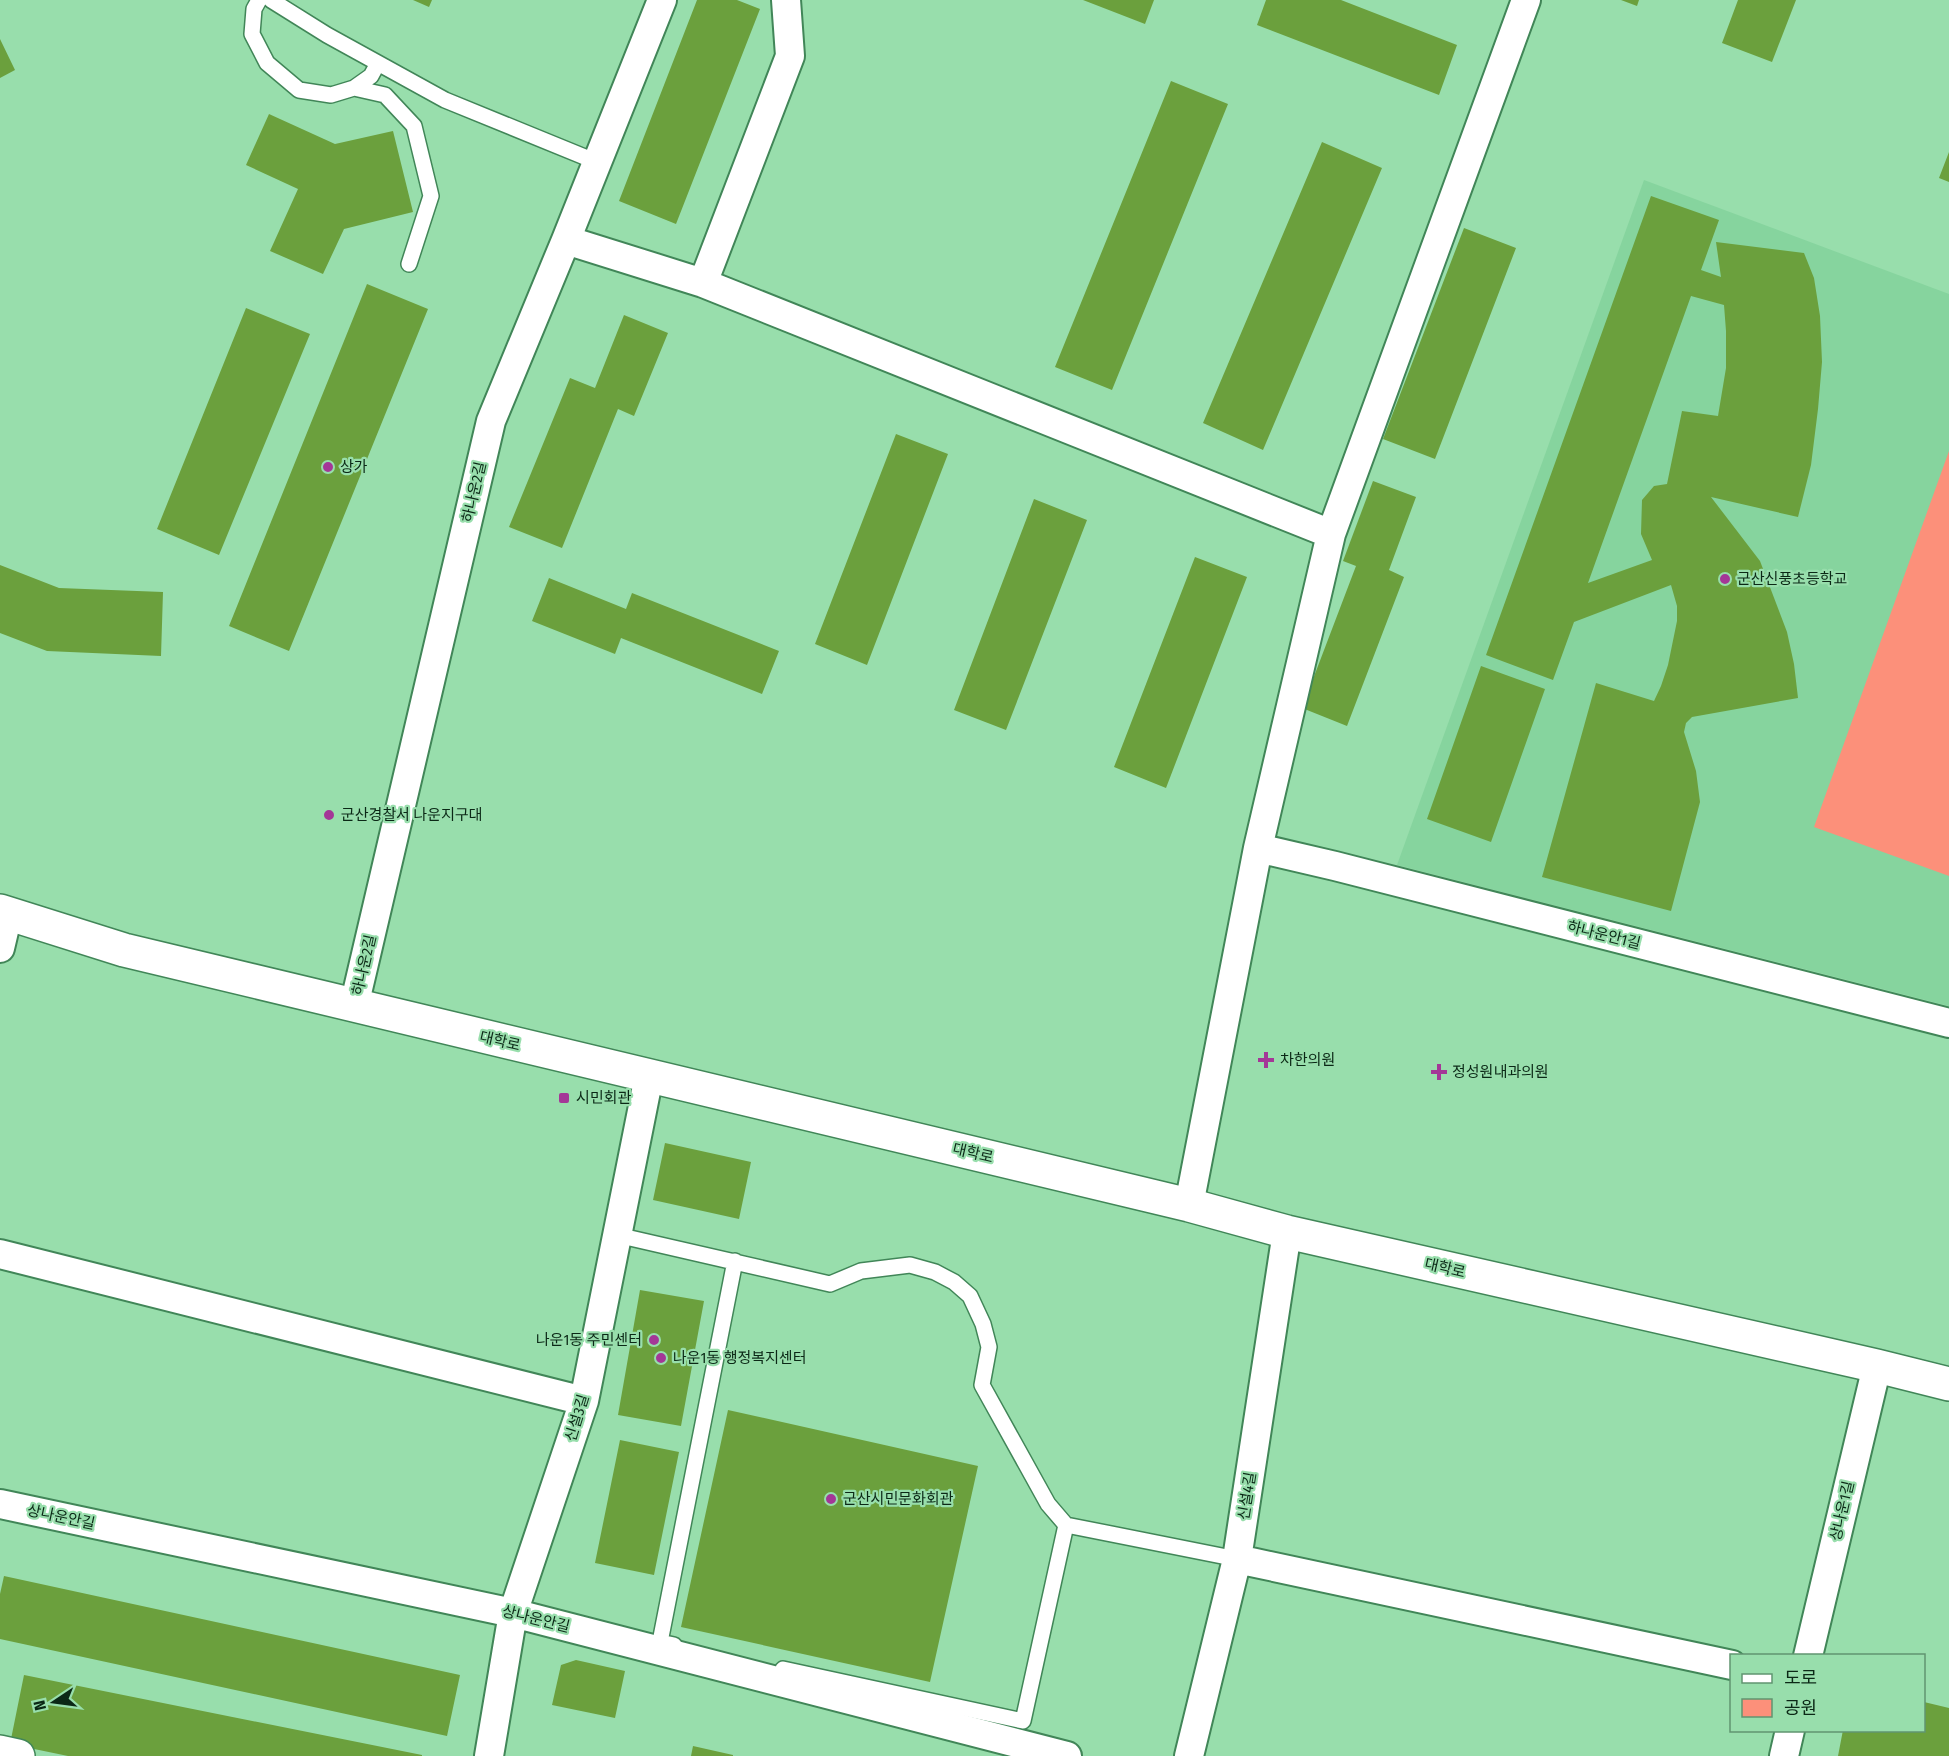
<svg xmlns="http://www.w3.org/2000/svg" width="1949" height="1756" viewBox="0 0 1949 1756" font-family="'Fira Sans Condensed','Noto Sans KR',sans-serif">
<style>
.built{fill:#86d49e}
.green{fill:#fc907a}
.building{fill:#6ba03d;fill-rule:evenodd}
.lines{fill:none;stroke-linecap:round;stroke-linejoin:round}
.lane-casing{stroke:#418658;stroke-width:18}
.street-casing{stroke:#418658;stroke-width:32}
.secondary-casing{stroke:#418658;stroke-width:36}
.lane{stroke:#fff;stroke-width:15}
.street{stroke:#fff;stroke-width:28}
.secondary{stroke:#fff;stroke-width:33}
.poi-dot{fill:#a43797;stroke:#98deac;stroke-width:2}
.labels{text-anchor:middle;dominant-baseline:central;stroke-width:4.5;stroke-linejoin:round;paint-order:stroke}
.poi-label{font-size:15px;fill:#0b2816;stroke:#98deac;text-anchor:start}
.street-label{font-size:15px;fill:#0b2816;stroke:#98deac}
</style>
<rect width="100%" height="100%" fill="#98deac"/>
<path class="built" d="M1644 180 1949 294V1006L1397 865Z"/>
<path class="green" d="M1949 451V876L1814 827Z"/>
<path class="building" d="M413 0H432L429 7Z
M697 0H737L760 9 676 224 619 201Z
M1083 0H1154L1145 24Z
M1266 0H1341L1457 45 1439 95 1257 25Z
M1621 0H1639L1637 6Z
M1738 0H1796L1772 62 1722 43Z
M0 39 15 70 0 78Z
M1171 81 1228 104 1112 390 1055 367Z
M269 114 335 144 393 131 413 212 344 229 323 274 270 251 298 189 246 165Z
M1322 142 1382 168 1263 450 1203 423Z
M1949 152V182L1939 178Z
M1651 196 1719 220 1701 270 1721 277 1716 242 1804 253 1814 278 1820 316 1822 362 1818 409 1811 465 1798 517 1711 497 1760 561 1787 632 1794 664 1798 698 1692 717 1686 723 1684 732 1696 771 1700 802 1671 911 1542 877 1596 683 1654 701 1661 686 1668 665 1677 621V606L1671 585 1574 622 1553 680 1486 655ZM1691 296 1724 305 1726 331V368L1718 416 1682 411 1667 484 1654 486 1642 500 1641 534 1652 560 1588 583Z
M1464 228 1516 248 1435 459 1383 439Z
M367 284 428 309 289 651 229 626Z
M246 308 310 334 219 555 157 529Z
M624 315 668 333 634 416 618 409 562 548 509 527 570 378 595 388Z
M896 434 948 454 867 665 815 644Z
M1373 481 1416 497 1389 570 1404 577 1347 726 1302 708 1356 566 1343 561Z
M1034 499 1087 520 1006 730 954 710Z
M1195 557 1247 577 1166 788 1114 767Z
M0 565 59 588 163 592 161 656 47 651 0 633Z
M549 578 626 609 632 593 779 651 762 694 621 638 615 654 532 621Z
M1481 666 1545 689 1491 842 1427 819Z
M665 1143 751 1162 739 1219 653 1200Z
M640 1290 704 1301 681 1426 618 1415Z
M728 1410 978 1466 930 1682 681 1627Z
M620 1440 679 1452 654 1575 595 1563Z
M4 1576 460 1675 447 1736 0 1639V1594Z
M576 1660 625 1671 615 1718 552 1705 561 1665Z
M24 1675 422 1755V1756H68L10 1744Z
M1924 1702 1949 1708V1756H1838L1843 1730H1924Z
M693 1746 733 1755V1756H691Z"/>
<g class="lines">
<g class="lane-casing">
<path id="lane" d="M259 0 254 9 252 34 267 63 299 90 331 95 354 88 385 95 414 126 431 196 409 264
M271 0 327 35 445 100 597 162
M354 88 371 76 378 63
M617 1235 830 1284 861 1271 910 1265 935 1272 954 1282 970 1296 983 1324 989 1347 982 1385 1048 1504 1066 1525 1237 1559
M674 1645 660 1642 735 1261
M783 1669 1023 1721 1066 1525"/>
</g>
<g class="street-casing">
<path id="street" d="M566 240 703 283 1331 534
M703 283 790 56 786 0
M1258 848 1335 866 1949 1023
M0 948 8 914
M354 1006 491 421 566 240 662 0
M1189 1205 1258 848 1331 534 1526 0
M0 1254 584 1401
M0 1504 513 1613 1067 1756
M1237 1559 1732 1665
M1808 1656 1877 1366
M489 1756 513 1613 584 1401 649 1076
M1189 1756 1237 1559 1287 1232
M1784 1756 1790 1730"/>
</g>
<g class="secondary-casing">
<path id="secondary" d="M0 911 124 950 1189 1205 1287 1232 1877 1366 1949 1384
M0 1752 18 1756"/>
</g>
<use href="#lane" class="lane"/>
<use href="#street" class="street"/>
<use href="#secondary" class="secondary"/>
</g>
<g class="poi-dot">
<circle cx="328" cy="467" r="6"/>
<circle cx="1725" cy="579" r="6"/>
<circle cx="329" cy="815" r="6"/>
<path d="M1263 1051h6v6h6v6h-6v6h-6v-6h-6v-6h6z"/>
<path d="M1436 1063h6v6h6v6h-6v6h-6v-6h-6v-6h6z"/>
<rect x="558" y="1092" width="12" height="12" rx="3"/>
<circle cx="654" cy="1340" r="6"/>
<circle cx="661" cy="1358" r="6"/>
<circle cx="831" cy="1499" r="6"/>
</g>
<g class="labels">
<g class="poi-label">
<text x="340" y="467">상가</text>
<text x="1737" y="579">군산신풍초등학교</text>
<text x="341" y="815">군산경찰서 나운지구대</text>
<text x="1280" y="1060">차한의원</text>
<text x="1452" y="1072">정성원내과의원</text>
<text x="576" y="1098">시민회관</text>
<text x="642" y="1340" text-anchor="end">나운1동 주민센터</text>
<text x="673" y="1358">나운1동 행정복지센터</text>
<text x="843" y="1499">군산시민문화회관</text>
</g>
<g class="street-label">
<text transform="translate(474 492) rotate(-77)">하나운2길</text>
<text transform="translate(1604 935) rotate(14)">하나운안1길</text>
<text transform="translate(364 965) rotate(-77)">하나운2길</text>
<text transform="translate(500 1041) rotate(13)">대학로</text>
<text transform="translate(973 1153) rotate(13)">대학로</text>
<text transform="translate(1445 1268) rotate(13)">대학로</text>
<text transform="translate(577 1418) rotate(-73)">신설3길</text>
<text transform="translate(1247 1496) rotate(-81)">신설4길</text>
<text transform="translate(1842 1511) rotate(-77)">상나운1길</text>
<text transform="translate(61 1517) rotate(12)">상나운안길</text>
<text transform="translate(536 1619) rotate(14)">상나운안길</text>
</g>
</g>
<rect x="1730" y="1654" width="195" height="78" fill="#98deac" stroke="#609570" stroke-width="1.5"/>
<rect x="1742" y="1674" width="30" height="9" fill="#ffffff" stroke="#609570" stroke-width="1.5"/>
<text x="1784" y="1684" font-size="18" fill="#0b2816">도로</text>
<rect x="1742" y="1699" width="30" height="18" fill="#fc907a" stroke="#609570" stroke-width="1.5"/>
<text x="1784" y="1714" font-size="18" fill="#0b2816">공원</text>
<g transform="translate(54 1702) rotate(257)" stroke="#98deac" stroke-width="4.5" paint-order="stroke">
<path d="M0-4.5L10 22L0 15L-10 22Z" fill="#0b2816"/>
<text y="-9" font-size="16" font-weight="bold" text-anchor="middle" fill="#0b2816">N</text>
</g>
</svg>
